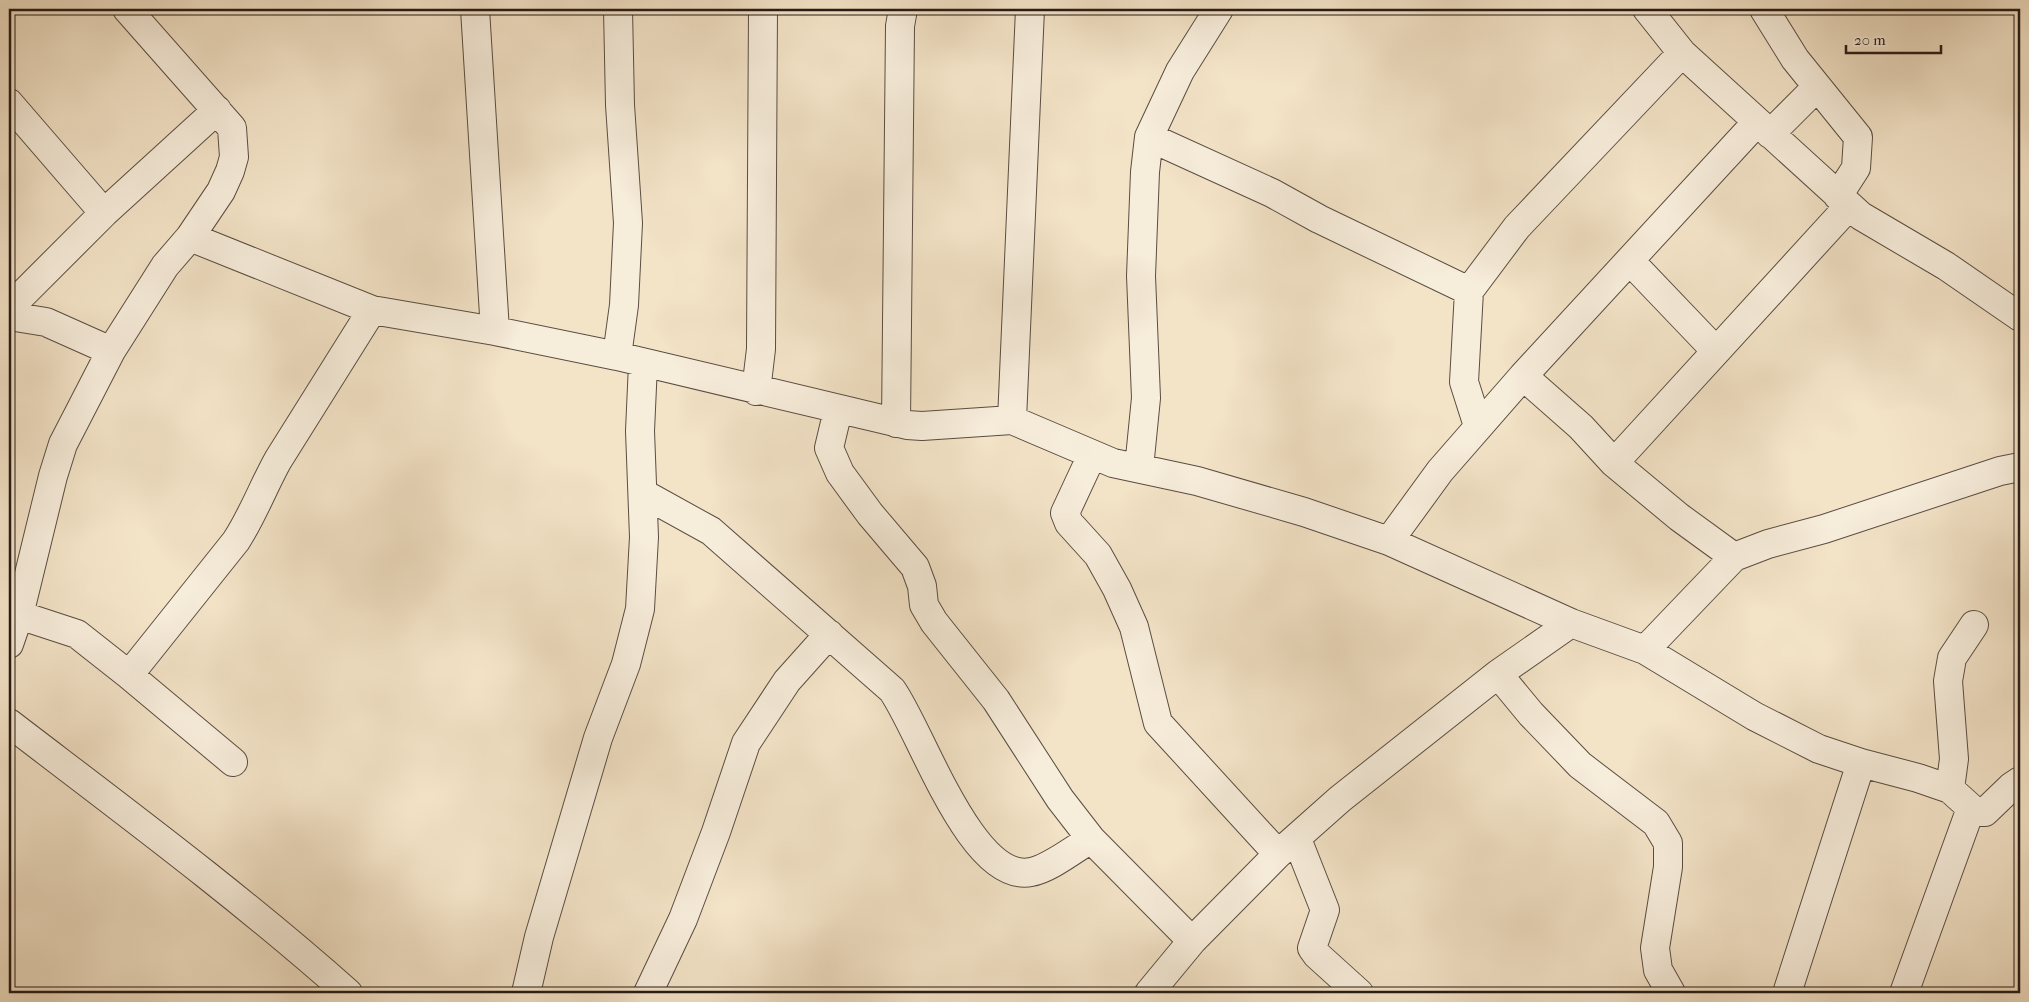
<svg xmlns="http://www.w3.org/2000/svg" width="2029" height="1002" viewBox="0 0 2029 1002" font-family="'IM FELL French Canon',serif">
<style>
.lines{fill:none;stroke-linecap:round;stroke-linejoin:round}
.street-casing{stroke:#5a4d42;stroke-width:30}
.street{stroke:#f7eddb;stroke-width:28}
</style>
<rect width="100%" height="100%" fill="#f3e3c7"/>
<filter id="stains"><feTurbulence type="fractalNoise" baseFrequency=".004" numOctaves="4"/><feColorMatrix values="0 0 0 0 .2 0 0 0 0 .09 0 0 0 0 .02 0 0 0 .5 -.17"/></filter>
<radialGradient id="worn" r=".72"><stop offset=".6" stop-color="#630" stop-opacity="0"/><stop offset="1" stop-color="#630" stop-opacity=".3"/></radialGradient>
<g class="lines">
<g class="street-casing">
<path id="street" d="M127 9 232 128 234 157 230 171 221 191 190 237
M475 9 495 331
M1764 9 1795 59 1858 137 1856 168 1838 196
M1682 53 1861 216 1946 266 2020 317
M9 103 104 213
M1770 134 1817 87
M1149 137 1272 193 1319 219 1469 291
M1630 261 1716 351
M9 308 104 213 217 110
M9 316 46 322 111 351
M617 356 624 305 628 223 620 105 618 9
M1523 376 1757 122
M756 391 761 349 763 9
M838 410 829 448 840 473 870 514 915 567 922 586 924 605 934 622 996 700 1060 799 1091 839 1192 941
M1012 420 1030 9
M896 423 900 26 903 9
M1478 426 1464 382 1469 291 1517 227 1682 53 1647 9
M1092 455 1065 513 1069 523 1098 555 1117 589 1134 627 1158 723 1278 854
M1614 463 1849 206
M1139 468 1146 398 1141 276 1145 172 1149 137 1180 71 1219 9
M644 494 711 531 892 690C921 730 971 884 1031 872 1049 869 1074 849 1091 839
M1389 541 1440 471 1523 376 1581 427 1614 463 1679 517 1734 557 1768 544 1824 529 2000 471 2020 467
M19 615 77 634 129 675 233 762
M9 644 19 615 53 476 63 444 111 351 165 266 190 237 372 310 495 331 617 356 907 425 922 426 1012 420 1113 463 1197 481 1304 512 1389 541 1571 623 1645 650 1754 716 1819 749 1861 763 1918 778 1950 789 1971 808 1904 993
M1645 650 1734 557
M1498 674 1531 714 1580 765 1656 823 1668 843V867L1655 948 1658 970 1671 993
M129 675 236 541C253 515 263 487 278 460L372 310
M9 723C124 811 240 897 348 993
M1950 789 1954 759 1948 681 1952 658 1974 625
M1971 808 1977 812H1985L2011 787 2020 781
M1297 839 1325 910 1312 948 1317 955 1359 993
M1788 990 1861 763
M526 993 539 937 598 738 626 664 640 609 644 537 640 431 643 364
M648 993 683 919 716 832 746 743 787 681 829 634
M1149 993 1192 941 1278 854 1340 799 1498 674 1571 623"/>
</g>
<use href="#street" class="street"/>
</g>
<rect width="2029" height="1002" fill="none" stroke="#f3e3c7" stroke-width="30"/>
<rect x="10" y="10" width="2009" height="982" fill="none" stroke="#271b15" stroke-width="2.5"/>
<rect x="15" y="15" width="1999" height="972" fill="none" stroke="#271b15"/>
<path d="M1846 45v8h95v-8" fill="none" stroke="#271b15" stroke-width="2.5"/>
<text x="1854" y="45" font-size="15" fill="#271b15" stroke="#f7eddb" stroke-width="4" paint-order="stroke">20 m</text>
<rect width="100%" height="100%" filter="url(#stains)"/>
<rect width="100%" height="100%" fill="url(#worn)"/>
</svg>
